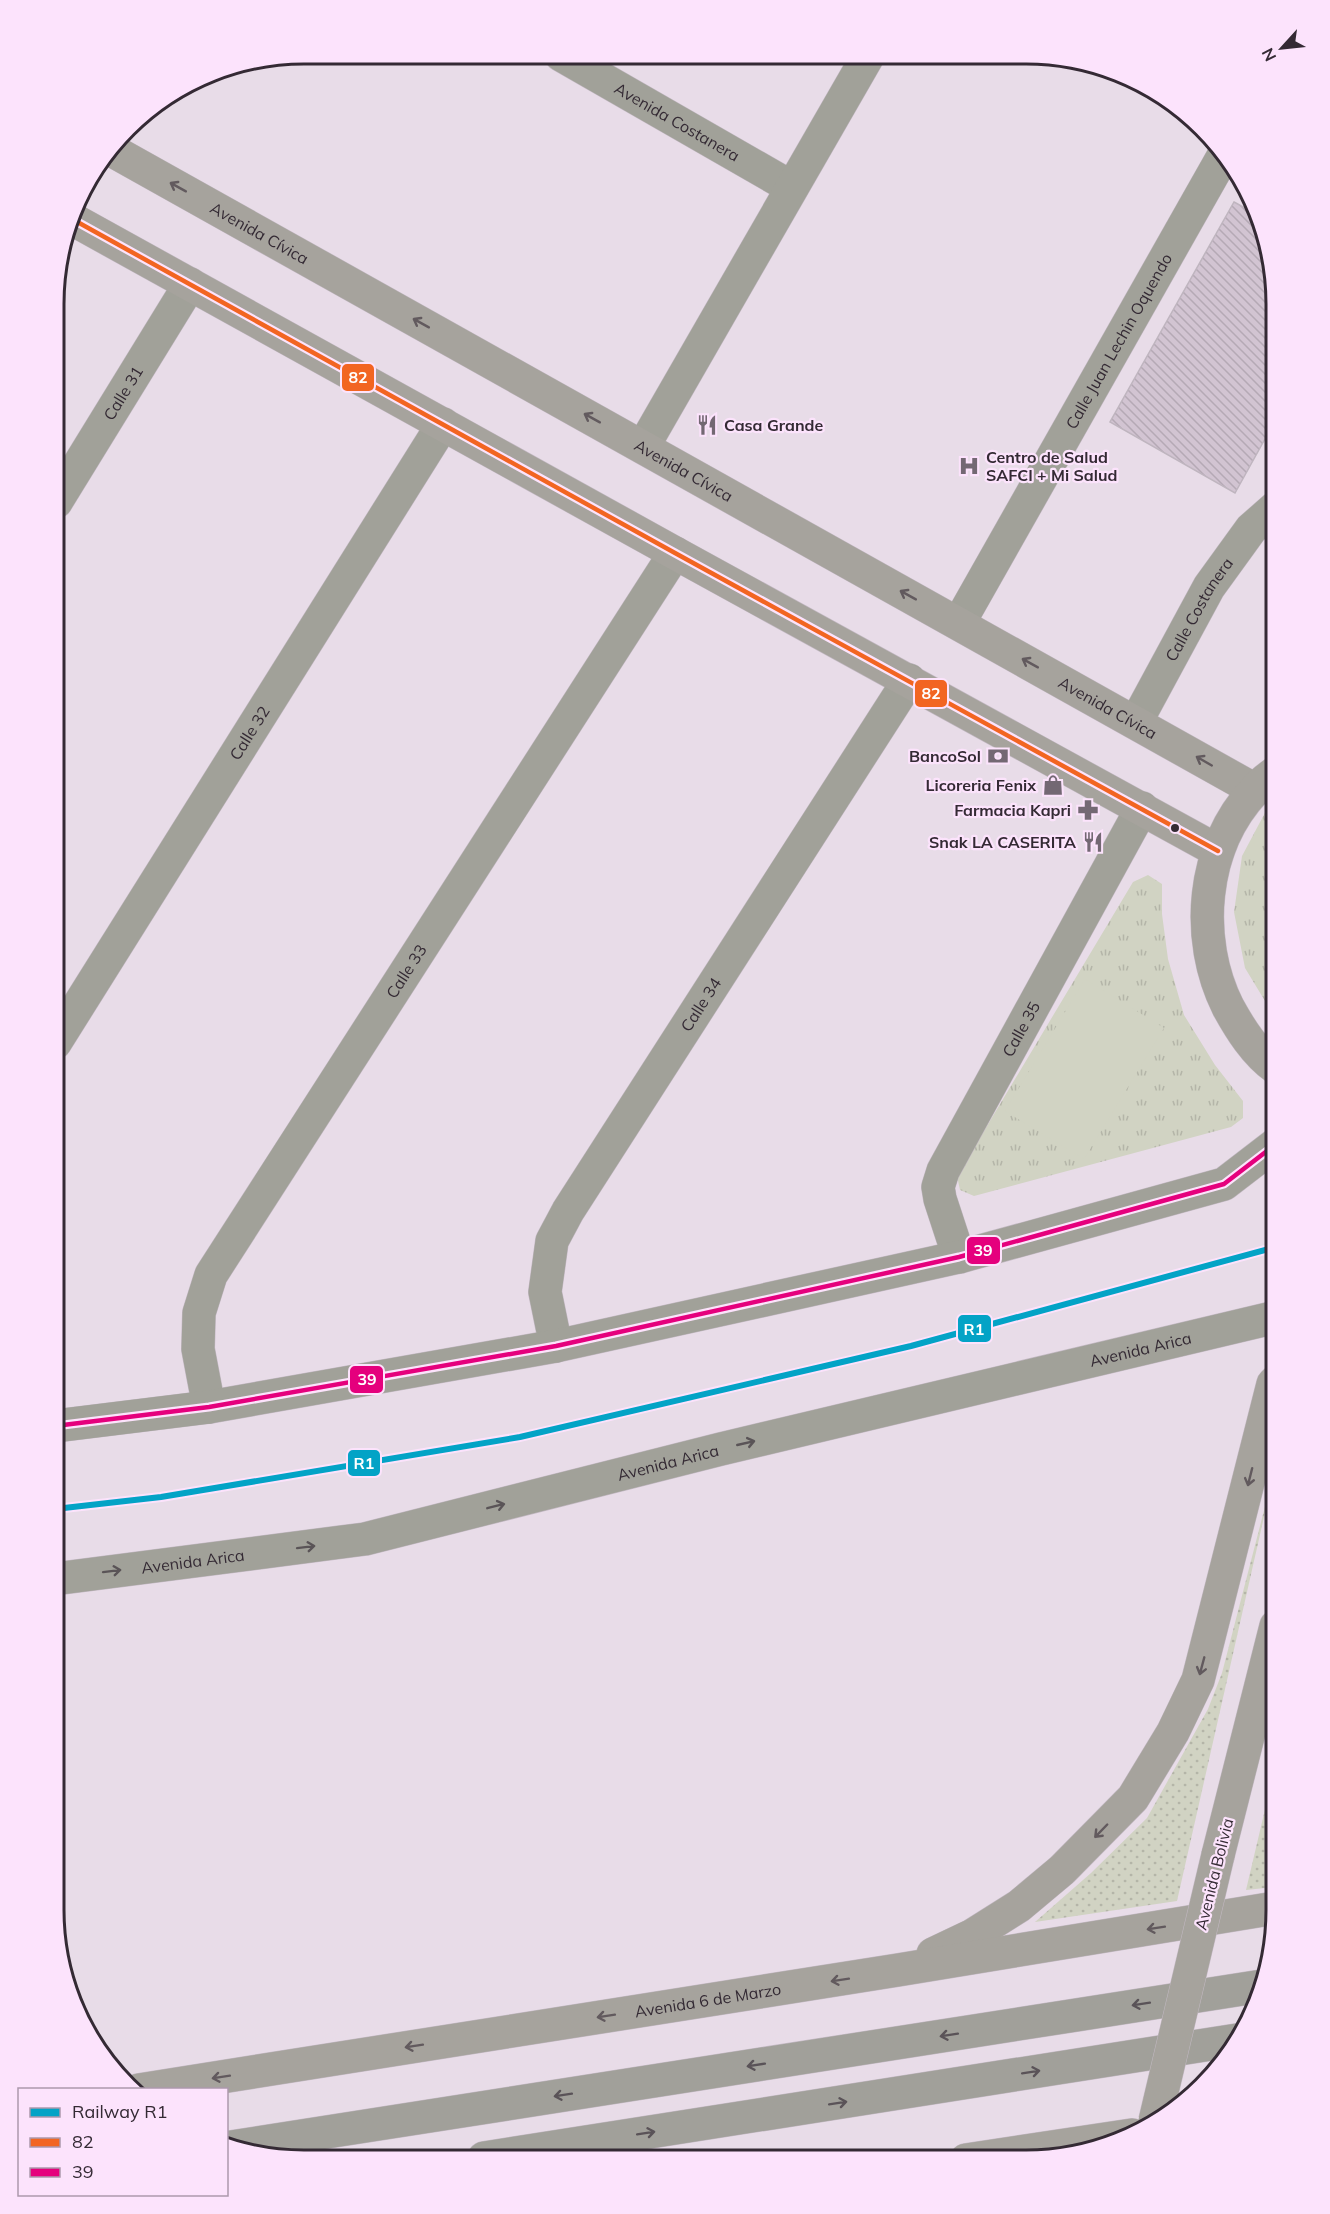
<svg xmlns="http://www.w3.org/2000/svg" width="1330" height="2214" viewBox="0 0 1330 2214" font-family="Mulish,sans-serif">
<style>
.grass{fill:url(#grass-dots)}
.park{fill:url(#park-tufts)}
.pitch{fill:#d1d3c3}
.building{fill:url(#building-back-hatch);stroke:#bfb5bf;stroke-width:1.5}
.lines{fill:none;stroke-linecap:round;stroke-linejoin:round}
.minor-casing{stroke:#c3b9c3;stroke-width:34}
.major-casing{stroke:#c3b9c3;stroke-width:34}
.highway-casing{stroke:#c3b9c3;stroke-width:34}
.minor{stroke:#a1a199;stroke-width:33}
.major{stroke:#a6a39d;stroke-width:33}
.highway{stroke:#a1a09a;stroke-width:33}
.major-bridge-casing{stroke:#c3b9c3;stroke-width:34;stroke-linecap:butt}
.major-bridge{stroke:#a6a39d;stroke-width:33}
.bus-1-casing{stroke:#fce3fc;stroke-width:9}
.bus-2-casing{stroke:#fce3fc;stroke-width:9}
.bus-1{stroke:#f26522;stroke-width:4.5}
.bus-2{stroke:#e5007d;stroke-width:4.5}
.rail-1-casing{stroke:#fce3fc;stroke-width:10}
.rail-1{stroke:#03a3c6;stroke-width:6}
.oneway{stroke:#625a5e}
.oneway2{stroke:#5a5457}
.oneway3{stroke:#5a5358}
.bus-dot{fill:#342a34;stroke:#fce3fc;stroke-width:2}
.labels{text-anchor:middle;dominant-baseline:central;stroke-width:4.5;stroke-linejoin:round;paint-order:stroke}
.street-label{font-size:16px;fill:#342a34;stroke:#fce3fc}
.poi-label{font-size:16px;font-weight:bold;fill:#342a34;stroke:#fce3fc;text-anchor:end}
.rim{fill:none;stroke:#342a34;stroke-width:3}
.line-badge{stroke:#fce3fc;stroke-width:2}
.badge-label{font-size:16px;text-anchor:middle;font-weight:bold;fill:#fff}
</style>
<defs>
<pattern id="grass-dots" width="8" height="8" patternUnits="userSpaceOnUse" patternTransform="scale(1.5)"><rect width="8" height="8" fill="#d1d3c3"/><path d="M2 2h.1M6 6h.1" fill="none" stroke="#b4b5a8" stroke-width="1.8" stroke-linecap="round"/></pattern>
<pattern id="park-tufts" width="24" height="20" patternUnits="userSpaceOnUse" patternTransform="scale(1.5)"><rect width="24" height="20" fill="#d1d3c3"/><path d="M3 7l-1-3M5 7V3M7 7l1-3M15 17l-1-3M17 17v-4M19 17l1-3" fill="none" stroke="#b4b5a8"/></pattern>
<pattern id="building-back-hatch" width="6" height="6" patternUnits="userSpaceOnUse" patternTransform="scale(1.5)"><rect width="6" height="6" fill="#d2c4d2"/><path d="M-1 5l2 2M0 0l6 6M5-1l2 2" fill="none" stroke="#b5a9b5"/></pattern>
</defs>
<rect width="100%" height="100%" fill="#e8dce8"/>
<path class="grass" d="M1276 1464 1177 1901 1035 1922 1091 1873 1147 1818 1208 1709 1222 1673Z
M1275 1767V1887L1246 1890Z"/>
<path class="park" d="M1276 800V1019L1245 968 1234 912 1242 856 1267 809Z
M1148 875 1162 884V914L1168 959 1184 1015 1215 1065 1243 1101V1118L1231 1127 974 1196 960 1190 957 1176 1133 882Z"/>
<path class="pitch" d="M1085 979 1164 1028 1084 1159 1005 1111Z"/>
<path class="building" d="M1234 202 1258 215 1276 305V419L1235 493 1110 422Z"/>
<g class="lines">
<g class="minor-casing">
<g id="minor">
<path id="s1" d="M561 55 791 187"/>
<path d="M643 447 868 56"/>
<path id="s2" d="M56 502 190 284"/>
<path id="s3" d="M959 623 1225 153"/>
<path id="s4" d="M1136 722 1209 587 1251 529 1276 507"/>
<path id="s5" d="M55 1043 443 424"/>
<path id="s6" d="M959 1257 940 1199 938 1187 943 1171 1142 808"/>
<path id="s7" d="M556 1346 545 1292 552 1241 568 1211 909 680"/>
<path id="s8" d="M209 1407 198 1349 199 1313 211 1275 675 553"/>
<path d="M55 1426 209 1407 556 1346 959 1257 1224 1184 1276 1144"/>
<path id="s9" d="M54 1579 365 1539 721 1449 1276 1317"/>
</g>
</g>
<g class="major-casing">
<g id="major">
<path id="s10" d="M113 151 1255 790"/>
<path d="M72 219 675 553 1218 851"/>
<path d="M1276 1068C1255 1053 1240 1029 1228 1007 1194 939 1201 847 1255 790 1261 783 1269 777 1276 772"/>
<path d="M1218 1855 1276 1626"/>
<path d="M933 1954 973 1935 1019 1906 1062 1870 1133 1798 1173 1732 1198 1680 1273 1384 1276 1381"/>
<path id="s11" d="M139 2090 898 1970 1275 1908"/>
<path d="M966 2160 1132 2135"/>
</g>
</g>
<g class="highway-casing">
<path id="highway" d="M231 2147 1262 1986
M484 2158 1237 2040"/>
</g>
<use href="#minor" class="minor"/>
<use href="#major" class="major"/>
<use href="#highway" class="highway"/>
<g class="major-bridge-casing">
<path id="major-bridge" d="M1155 2121 1218 1855"/>
</g>
<use href="#major-bridge" class="major-bridge"/>
<g class="bus-1-casing">
<path id="bus-1" d="M72 219 675 553 1218 851"/>
</g>
<g class="bus-2-casing">
<path id="bus-2" d="M55 1426 209 1407 556 1346 959 1257 1224 1184 1276 1144"/>
</g>
<use href="#bus-1" class="bus-1"/>
<use href="#bus-2" class="bus-2"/>
<g class="rail-1-casing">
<path id="rail-1" d="M55 1509 161 1497 520 1437 911 1346 1276 1247"/>
</g>
<use href="#rail-1" class="rail-1"/>
</g>
<defs><path id="oneway-shaft" d="M-6 0H5M1.5-3L5.5 0L1.5 3" fill="none" stroke-width="1.6" stroke-linecap="round" stroke-linejoin="round" transform="scale(1.5)"/></defs>
<g class="oneway">
<use href="#oneway-shaft" transform="translate(178 187) rotate(-151)"/>
<use href="#oneway-shaft" transform="translate(421 323) rotate(-151)"/>
<use href="#oneway-shaft" transform="translate(592 418) rotate(-151)"/>
<use href="#oneway-shaft" transform="translate(908 595) rotate(-151)"/>
<use href="#oneway-shaft" transform="translate(1030 663) rotate(-151)"/>
<use href="#oneway-shaft" transform="translate(1204 761) rotate(-150)"/>
<use href="#oneway-shaft" transform="translate(1250 1477) rotate(104)"/>
<use href="#oneway-shaft" transform="translate(1202 1666) rotate(105)"/>
<use href="#oneway-shaft" transform="translate(1101 1831) rotate(134)"/>
<use href="#oneway-shaft" transform="translate(1156 1928) rotate(171)"/>
<use href="#oneway-shaft" transform="translate(840 1980) rotate(171)"/>
<use href="#oneway-shaft" transform="translate(606 2016) rotate(171)"/>
<use href="#oneway-shaft" transform="translate(414 2046) rotate(171)"/>
<use href="#oneway-shaft" transform="translate(221 2077) rotate(171)"/>
</g>
<g class="oneway2">
<use href="#oneway-shaft" transform="translate(746 1443) rotate(-13)"/>
<use href="#oneway-shaft" transform="translate(496 1506) rotate(-14)"/>
<use href="#oneway-shaft" transform="translate(306 1547) rotate(-7)"/>
<use href="#oneway-shaft" transform="translate(112 1571) rotate(-7)"/>
</g>
<g class="oneway3">
<use href="#oneway-shaft" transform="translate(1141 2004) rotate(171)"/>
<use href="#oneway-shaft" transform="translate(949 2035) rotate(171)"/>
<use href="#oneway-shaft" transform="translate(756 2065) rotate(171)"/>
<use href="#oneway-shaft" transform="translate(1031 2072) rotate(-9)"/>
<use href="#oneway-shaft" transform="translate(563 2095) rotate(171)"/>
<use href="#oneway-shaft" transform="translate(838 2103) rotate(-9)"/>
<use href="#oneway-shaft" transform="translate(646 2133) rotate(-9)"/>
</g>
<defs>
<g id="restaurant-bare" transform="scale(1.62)"><path d="M-5-6h1v4h1v-4h1v4h1v-4h1v5L-1.5 .5V6h-2V.5L-5-1ZM5-6V6H3V1.5H1.5Q1.5-4 5-6Z" fill="#736873" stroke="#fce3fc" stroke-width="2.5" paint-order="stroke"/></g>
<g id="hospital-bare" transform="scale(1.62)"><path d="M-5-5h3v3.5h4V-5h3V5h-3V1.5h-4V5h-3Z" fill="#736873" stroke="#fce3fc" stroke-width="2.5" paint-order="stroke"/></g>
<g id="bank-bare" transform="scale(1.62)"><path d="M-6-4H6V4H-6ZM0-2.3a2.3 2.3 0 1 0 0 4.6a2.3 2.3 0 1 0 0-4.6Z" fill="#736873" stroke="#fce3fc" stroke-width="2.5" paint-order="stroke"/></g>
<g id="shop-bare" transform="scale(1.62)"><path d="M-5-2.5h2.3a2.7 3.5 0 0 1 5.4 0H5L5.5 6h-11ZM-1.5-2.5h3a1.5 2.3 0 0 0-3 0Z" fill="#736873" stroke="#fce3fc" stroke-width="2.5" paint-order="stroke"/></g>
<g id="pharmacy-bare" transform="scale(1.62)"><path d="M-2-6h4v4h4v4h-4v4h-4v-4h-4v-4h4Z" fill="#736873" stroke="#fce3fc" stroke-width="2.5" paint-order="stroke"/></g>
</defs>
<g fill-rule="evenodd">
<use href="#restaurant-bare" x="707" y="425"/>
<use href="#hospital-bare" x="969" y="466"/>
<use href="#bank-bare" x="998" y="756"/>
<use href="#shop-bare" x="1053" y="785"/>
<use href="#pharmacy-bare" x="1088" y="810"/>
<use href="#restaurant-bare" x="1093" y="842"/>
</g>
<circle class="bus-dot" cx="1175" cy="828" r="5"/>
<g class="labels">
<g class="street-label">
<text stroke="none"><textPath href="#s1" startOffset="134">Avenida Costanera</textPath></text>
<text stroke="none"><textPath href="#s10" startOffset="168">Avenida Cívica</textPath></text>
<text stroke="none"><textPath href="#s3" startOffset="324">Calle Juan Lechin Oquendo</textPath></text>
<text stroke="none"><textPath href="#s2" startOffset="128">Calle 31</textPath></text>
<text stroke="none"><textPath href="#s10" startOffset="654">Avenida Cívica</textPath></text>
<text stroke="none"><textPath href="#s4" startOffset="129">Calle Costanera</textPath></text>
<text stroke="none"><textPath href="#s10" startOffset="1140">Avenida Cívica</textPath></text>
<text stroke="none"><textPath href="#s5" startOffset="366">Calle 32</textPath></text>
<text stroke="none"><textPath href="#s8" startOffset="496">Calle 33</textPath></text>
<text stroke="none"><textPath href="#s7" startOffset="386">Calle 34</textPath></text>
<text stroke="none"><textPath href="#s6" startOffset="252">Calle 35</textPath></text>
<text stroke="none"><textPath href="#s9" startOffset="1112">Avenida Arica</textPath></text>
<text stroke="none"><textPath href="#s9" startOffset="626">Avenida Arica</textPath></text>
<text stroke="none"><textPath href="#s9" startOffset="140">Avenida Arica</textPath></text>
<text transform="translate(1214 1874) rotate(-76)">Avenida Bolivia</text>
<text stroke="none"><textPath href="#s11" startOffset="576">Avenida 6 de Marzo</textPath></text>
</g>
<g class="poi-label">
<text x="724" y="425" text-anchor="start">Casa Grande</text>
<text x="986" y="457" text-anchor="start">Centro de Salud<tspan x="986" dy="18">SAFCI + Mi Salud</tspan></text>
<text x="981" y="756">BancoSol</text>
<text x="1036" y="785">Licoreria Fenix</text>
<text x="1071" y="810">Farmacia Kapri</text>
<text x="1076" y="842">Snak LA CASERITA</text>
</g>
</g>
<path d="M0 0H1330V2214H0ZM304 64H1026A240 240 0 0 1 1266 304V1910A240 240 0 0 1 1026 2150H304A240 240 0 0 1 64 1910V304A240 240 0 0 1 304 64Z" fill="#fce3fc" fill-rule="evenodd"/>
<path class="rim" d="M304 64H1026A240 240 0 0 1 1266 304V1910A240 240 0 0 1 1026 2150H304A240 240 0 0 1 64 1910V304A240 240 0 0 1 304 64Z"/>
<g class="line-badge">
<rect x="341" y="363" width="34" height="29" rx="6" fill="#f26522"/>
<rect x="914" y="679" width="34" height="29" rx="6" fill="#f26522"/>
<rect x="966" y="1236" width="35" height="29" rx="6" fill="#e5007d"/>
<rect x="957" y="1314" width="35" height="29" rx="6" fill="#03a3c6"/>
<rect x="349" y="1365" width="35" height="29" rx="6" fill="#e5007d"/>
<rect x="347" y="1449" width="34" height="28" rx="6" fill="#03a3c6"/>
</g>
<g class="badge-label">
<text x="358" y="383">82</text>
<text x="931" y="699">82</text>
<text x="983" y="1256">39</text>
<text x="974" y="1335">R1</text>
<text x="367" y="1385">39</text>
<text x="364" y="1469">R1</text>
</g>
<rect x="18" y="2088" width="210" height="108" fill="#fce3fc" stroke="#ac99ac" stroke-width="1.5"/>
<rect x="30" y="2108" width="30" height="9" fill="#03a3c6" stroke="#ac99ac" stroke-width="1.5"/>
<text x="72" y="2118" font-size="18" fill="#342a34">Railway R1</text>
<rect x="30" y="2138" width="30" height="9" fill="#f26522" stroke="#ac99ac" stroke-width="1.5"/>
<text x="72" y="2148" font-size="18" fill="#342a34">82</text>
<rect x="30" y="2168" width="30" height="9" fill="#e5007d" stroke="#ac99ac" stroke-width="1.5"/>
<text x="72" y="2178" font-size="18" fill="#342a34">39</text>
<g transform="translate(1282 48) rotate(243)" stroke="#fce3fc" stroke-width="4.5" paint-order="stroke">
<path d="M0-4.5L10 22L0 15L-10 22Z" fill="#342a34"/>
<text y="-9" font-size="16" font-weight="bold" text-anchor="middle" fill="#342a34">N</text>
</g>
</svg>
